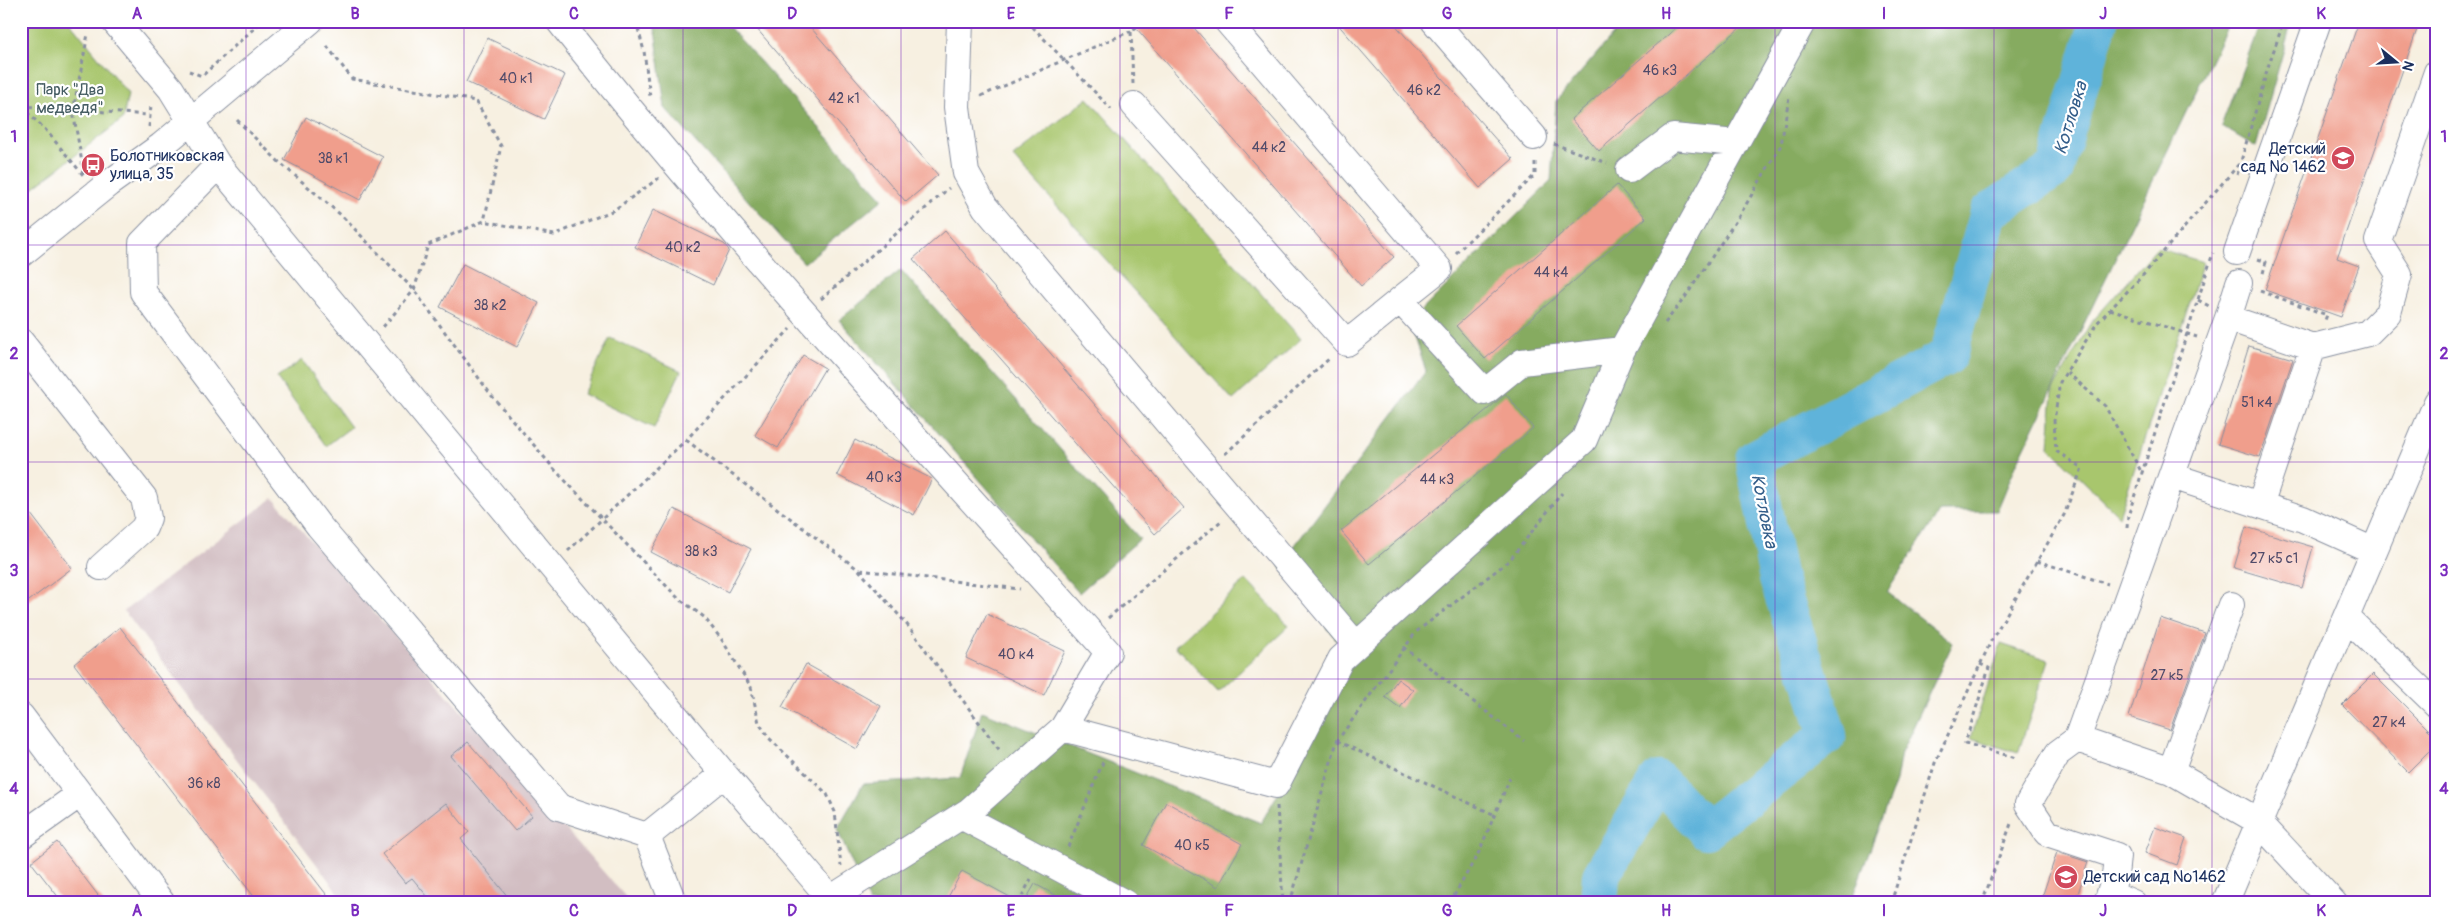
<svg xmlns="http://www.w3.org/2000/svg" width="2458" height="924" viewBox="0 0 2458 924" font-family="Pangolin,sans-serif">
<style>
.industrial{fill:#d2bec2}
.green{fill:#a8c66d;stroke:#627a66}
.forest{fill:#86ab60;stroke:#506d5f}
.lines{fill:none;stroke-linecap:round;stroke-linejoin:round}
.river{stroke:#5eb3da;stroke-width:38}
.building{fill:#f09e8c}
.minor-casing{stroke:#8990a0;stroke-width:28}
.path{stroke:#8990a0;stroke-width:3;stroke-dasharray:4 4;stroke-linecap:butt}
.minor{stroke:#fff;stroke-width:26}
.grid{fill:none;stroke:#7b2cbf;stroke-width:1;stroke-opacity:0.55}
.labels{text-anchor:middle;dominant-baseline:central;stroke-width:4.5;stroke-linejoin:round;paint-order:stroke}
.number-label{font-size:14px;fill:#504b6a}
.park-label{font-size:16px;fill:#455c62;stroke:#fff}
.poi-label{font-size:16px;fill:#1b2f5e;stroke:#fff;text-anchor:start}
.water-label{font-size:18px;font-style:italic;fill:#325d89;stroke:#fff}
.neatline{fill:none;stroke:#7b2cbf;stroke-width:2}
.grid-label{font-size:16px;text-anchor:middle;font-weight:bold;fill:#7b2cbf}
</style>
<rect width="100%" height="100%" fill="#fff"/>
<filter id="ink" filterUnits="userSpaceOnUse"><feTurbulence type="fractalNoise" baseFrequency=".02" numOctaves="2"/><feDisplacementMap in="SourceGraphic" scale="10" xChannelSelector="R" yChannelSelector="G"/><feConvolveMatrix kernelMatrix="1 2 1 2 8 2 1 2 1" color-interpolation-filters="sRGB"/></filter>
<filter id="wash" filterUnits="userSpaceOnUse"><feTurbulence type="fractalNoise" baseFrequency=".0096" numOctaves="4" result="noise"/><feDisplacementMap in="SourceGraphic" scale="20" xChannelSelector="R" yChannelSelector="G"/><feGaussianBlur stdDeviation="1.12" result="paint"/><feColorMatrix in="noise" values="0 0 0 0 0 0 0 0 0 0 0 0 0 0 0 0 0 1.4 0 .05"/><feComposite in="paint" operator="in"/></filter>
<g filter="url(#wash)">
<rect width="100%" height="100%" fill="#f7f0e1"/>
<path class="industrial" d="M273 498 631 903H346L124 611Z"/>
<path class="green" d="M21 21H69L128 94 123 119 21 197Z
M1088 98 1301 339 1233 400 1013 157Z
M2157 248 2203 262 2119 516 2049 447 2053 390 2090 324Z
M610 338 681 371 654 428 583 394Z
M302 360 351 427 326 446 277 378Z
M1246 580 1289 626 1218 692 1175 646Z
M2001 644 2049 660 2018 753 1971 738Z"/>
<path class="forest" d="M654 21H724L883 199 804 263 665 108Z
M1625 21H2230L2016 465 1997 511H1940L1887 592 1953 643 1901 753 1896 781 1850 903H869L837 829 863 784 960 778 982 711 1261 823 1353 662 1280 565 1426 371 1410 322 1551 181 1556 101Z
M2261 21H2292L2256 147 2221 126Z
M901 270 1140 539 1079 593 839 320Z"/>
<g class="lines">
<path class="river" d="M1599 903 1601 876 1658 780 1706 830 1828 735 1778 579 1754 459 1948 356 1989 212 2055 169 2099 21"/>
</g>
<g id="blocks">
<path class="building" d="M750 21H805L938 175 906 202Z
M1130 21H1188L1394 257 1361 286Z
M1335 21H1392L1513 159 1480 188Z
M1684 21H1748L1599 151 1571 119Z
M2359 21H2420L2337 258 2359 266 2341 317 2265 290Z
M487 38 565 75 544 119 466 82Z
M306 117 383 157 360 200 284 160Z
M1617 185 1646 218 1485 359 1456 326Z
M653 210 724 244 729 250 713 285 635 247Z
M945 231 1184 508 1155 534 913 259Z
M463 264 539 303 517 347 440 307Z
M2249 346 2293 359 2260 457 2218 444Z
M803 355 825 368 778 448 755 435Z
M1506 394 1533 428 1369 564 1341 531Z
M855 440 932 479 914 515 837 475Z
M21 501 72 568 21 607Z
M674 509 751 549 728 592 651 552Z
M2246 527 2313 547 2302 588 2234 568Z
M987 614 1065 651 1044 695 966 658Z
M2160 618 2205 633 2170 730 2129 717Z
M120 627 333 903H259L74 664Z
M806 664 881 706 857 749 782 707Z
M2373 674 2437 738V743L2408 772 2342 705Z
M1398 679 1413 690 1400 708 1385 697Z
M468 742 532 816 515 831 451 756Z
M1166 802 1242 844 1218 887 1143 845Z
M446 803 469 832 461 839 513 903H433L412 878 405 883 382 854Z
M2155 827 2186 838 2177 865 2145 853Z
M57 842 104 903H63L31 862Z
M2057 852 2088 862 2075 903H2040Z
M962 871 1021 903H945Z
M1035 884 1070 903H1024Z"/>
</g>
</g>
<g filter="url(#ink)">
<use href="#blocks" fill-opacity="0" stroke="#8990a0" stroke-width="1"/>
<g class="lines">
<g class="minor-casing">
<path id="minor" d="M114 21 171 89 218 165 724 774 834 903
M559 21C732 240 922 444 1108 652L1063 728
M960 21 957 107 966 173 985 207 1356 645
M1227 21 1439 269 1400 300 1485 392 1522 362 1622 350
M1434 21 1534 137
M1134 105 1347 343 1400 300
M218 165 142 243 143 292 319 526 559 807 647 836 724 774
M1629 170 1673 137 1736 143
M2237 252 2318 21
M21 254 108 184 161 146 310 21
M2228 318 2313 347 2260 505 2303 519 2374 551
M21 342 144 498 148 518 144 528 101 567
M2313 347 2368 333 2388 313 2399 274 2378 241 2437 72
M2172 476 2260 505
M2231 605 2171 771 2258 821 2334 903
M2347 618 2437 705
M21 716 162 903
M2077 739 2058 753 2028 804 2047 833 2117 856 2115 876 2110 893
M2171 771 2077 739 2228 318 2239 283
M961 816 1125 903
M21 836 80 794
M647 836 672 899 676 903
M830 899 969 811 1063 728 1276 785 1341 659 1584 440 1622 350 1803 21
M2107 903 2110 893 2133 903
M2225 903 2437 402"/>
</g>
<path class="path" d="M636 21 644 51 650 97
M1027 21 1111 109
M327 46 352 79 476 101 501 146 484 221
M189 71 202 76 262 21
M1133 84 1131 31 1145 21
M981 96 1131 31
M21 106 149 115
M21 107 44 128 84 176
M237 120 278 161 342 216 414 290 492 396 556 471 678 598 704 617 722 640 751 687 759 723 769 738 827 794 835 812 841 866
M149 127 151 105
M1554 144 1607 163
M84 174 73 111 88 34
M2237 175 2269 64 2284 21
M1456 253 1535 175V160
M2258 259 2266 262 2262 277
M2260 291 2327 315 2325 320
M821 299 949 188
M2198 300 2209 306
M2110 309 2197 337
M1665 323 1686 296 1741 213 1781 145 1789 97
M383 327 414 290 428 245 484 221 554 235 614 210 659 178
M2067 372 2105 406 2142 473
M686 440 859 570 905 622 1001 752
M1225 454 1331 357
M2127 528 2128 516 2213 253
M568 551 686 440 790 329
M2037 561 2108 584
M860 570 1020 589
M1108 618 1221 521
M1403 647 1524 741
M1980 664 1989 668 1965 743 2016 758
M1337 741 1495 815
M1277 806 1283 903
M1068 847 1103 762
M1022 896 1031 879
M1290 903 1337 741 1416 632 1509 561 1562 493
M1450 903 1479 852 1510 778
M1891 903 1935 763 1991 641 2064 515 2082 468 2056 451 2054 421 2060 382 2097 323 2145 273 2239 164
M1982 903 2012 821"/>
<use href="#minor" class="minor"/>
</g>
</g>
<path class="grid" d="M246 21V903M464 21V903M683 21V903M901 21V903M1120 21V903M1338 21V903M1557 21V903M1775 21V903M1994 21V903M2212 21V903M21 245H2437M21 462H2437M21 679H2437"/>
<defs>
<g id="school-disc" transform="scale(1.25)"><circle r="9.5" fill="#d1495b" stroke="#fff"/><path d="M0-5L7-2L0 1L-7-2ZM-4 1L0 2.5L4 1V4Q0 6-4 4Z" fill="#fff"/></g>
<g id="bus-disc" transform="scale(1.25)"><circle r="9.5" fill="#d1495b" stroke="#fff"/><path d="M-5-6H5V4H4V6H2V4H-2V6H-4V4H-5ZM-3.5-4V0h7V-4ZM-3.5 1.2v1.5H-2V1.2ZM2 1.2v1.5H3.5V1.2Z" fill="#fff"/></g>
</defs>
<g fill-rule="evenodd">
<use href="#school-disc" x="2343" y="158"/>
<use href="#bus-disc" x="93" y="165"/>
<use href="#school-disc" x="2066" y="877"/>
</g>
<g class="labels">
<g class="number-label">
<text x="1660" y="70">46 к3</text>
<text x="516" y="78">40 к1</text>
<text x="1424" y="90">46 к2</text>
<text x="844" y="98">42 к1</text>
<text x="1269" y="147">44 к2</text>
<text x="333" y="158">38 к1</text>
<text x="683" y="247">40 к2</text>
<text x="1551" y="272">44 к4</text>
<text x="490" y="305">38 к2</text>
<text x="2257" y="402">51 к4</text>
<text x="884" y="477">40 к3</text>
<text x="1437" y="479">44 к3</text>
<text x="701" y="551">38 к3</text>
<text x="2274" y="558">27 к5 с1</text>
<text x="1016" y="654">40 к4</text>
<text x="2167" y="675">27 к5</text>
<text x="2389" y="722">27 к4</text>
<text x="204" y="783">36 к8</text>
<text x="1192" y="845">40 к5</text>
</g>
<g class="park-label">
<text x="70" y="90">Парк "Два<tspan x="70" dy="18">медведя"</tspan></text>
</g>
<g class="poi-label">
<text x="2326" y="149" text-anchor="end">Детский<tspan x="2326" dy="18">сад № 1462</tspan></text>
<text x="110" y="156">Болотниковская<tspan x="110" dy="18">улица, 35</tspan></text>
<text x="2084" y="877">Детский сад №1462</text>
</g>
<g class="water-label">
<text transform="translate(2071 118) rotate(-73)">Котловка</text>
<text transform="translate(1764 511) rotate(79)">Котловка</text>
</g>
</g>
<rect width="2458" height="924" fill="none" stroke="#fff" stroke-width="55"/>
<g transform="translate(2396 62) rotate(108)" stroke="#ffffff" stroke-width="4" paint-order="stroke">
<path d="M0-4L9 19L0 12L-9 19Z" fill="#1b2f5e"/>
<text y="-8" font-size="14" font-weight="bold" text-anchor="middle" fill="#1b2f5e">N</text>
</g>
<rect x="28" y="28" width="2402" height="868" class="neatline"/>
<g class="grid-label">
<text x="137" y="19">A</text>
<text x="355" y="19">B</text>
<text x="574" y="19">C</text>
<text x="792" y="19">D</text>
<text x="1011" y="19">E</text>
<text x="1229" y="19">F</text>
<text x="1447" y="19">G</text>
<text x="1666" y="19">H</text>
<text x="1884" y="19">I</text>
<text x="2103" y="19">J</text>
<text x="2321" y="19">K</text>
<text x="14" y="142">1</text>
<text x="2444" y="142">1</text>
<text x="14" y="359">2</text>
<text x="2444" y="359">2</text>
<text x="14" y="576">3</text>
<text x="2444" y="576">3</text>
<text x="14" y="794">4</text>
<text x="2444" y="794">4</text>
<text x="137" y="916">A</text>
<text x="355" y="916">B</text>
<text x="574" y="916">C</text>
<text x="792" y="916">D</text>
<text x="1011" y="916">E</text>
<text x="1229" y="916">F</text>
<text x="1447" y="916">G</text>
<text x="1666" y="916">H</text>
<text x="1884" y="916">I</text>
<text x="2103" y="916">J</text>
<text x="2321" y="916">K</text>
</g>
</svg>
